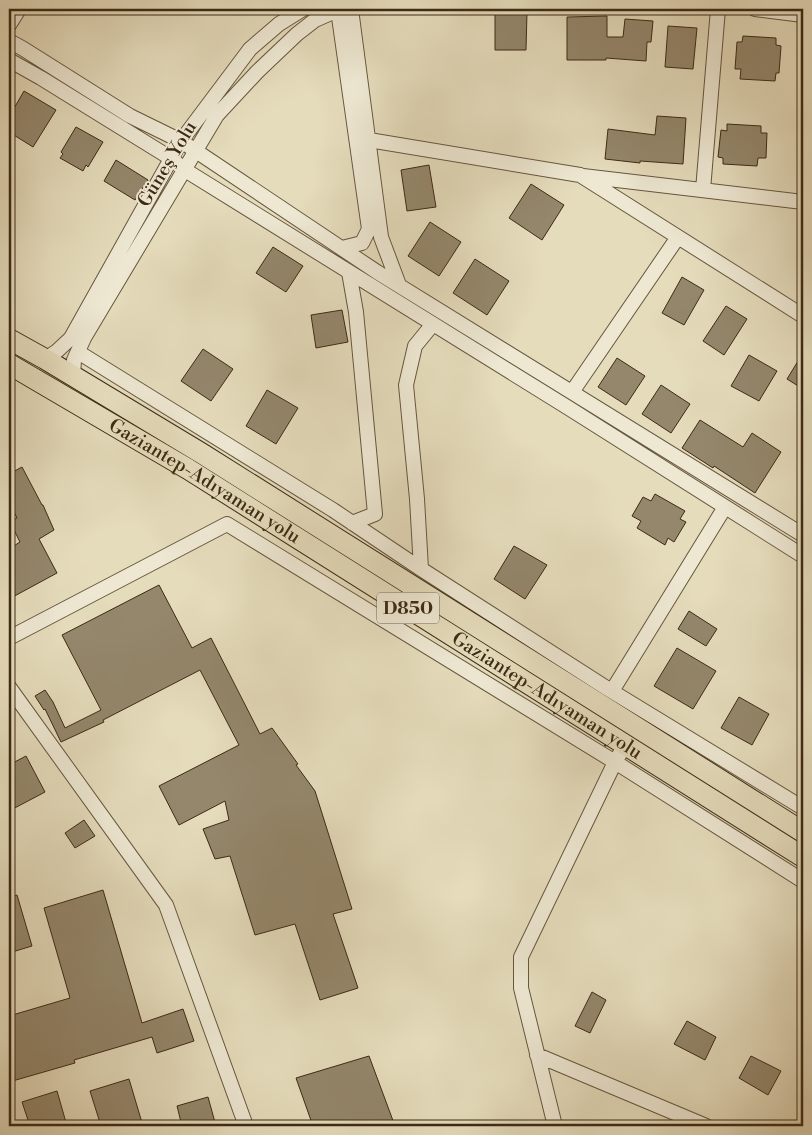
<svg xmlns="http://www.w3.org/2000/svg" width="812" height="1135" viewBox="0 0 812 1135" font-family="'Libre Bodoni',serif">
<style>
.building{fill:#94876c;stroke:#3c2a15}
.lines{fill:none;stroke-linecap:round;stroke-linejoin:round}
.minor-casing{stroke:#66563f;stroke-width:16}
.highway-casing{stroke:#3c2a15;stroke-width:22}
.minor{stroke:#eee8d3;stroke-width:14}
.highway{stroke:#e5dcbc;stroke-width:20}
.labels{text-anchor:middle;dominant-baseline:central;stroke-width:4;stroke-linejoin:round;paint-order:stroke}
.shield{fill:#eee8d3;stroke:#71634e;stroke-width:1}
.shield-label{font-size:18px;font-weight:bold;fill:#3c2a15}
.street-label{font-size:19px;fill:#3c2a15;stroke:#eee8d3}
</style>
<rect width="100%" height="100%" fill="#e5dcbc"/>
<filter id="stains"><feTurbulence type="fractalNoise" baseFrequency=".004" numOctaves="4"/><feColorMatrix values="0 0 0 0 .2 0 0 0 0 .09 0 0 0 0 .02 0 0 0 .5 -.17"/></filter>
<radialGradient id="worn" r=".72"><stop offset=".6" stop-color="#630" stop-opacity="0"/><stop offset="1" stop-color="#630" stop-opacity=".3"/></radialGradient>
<path class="building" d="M495 12H527L526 50H495Z
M607 16V37H623L625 19 653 21 651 42H647L646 61 606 58V60H567V17Z
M668 26 697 28 693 69 665 67Z
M743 36 776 38V45L781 46 779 73H776L775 81 740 79 741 69H735L737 42H742Z
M24 91 56 110 33 147 9 132V117Z
M657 116 686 118 683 164 640 161V163L605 159 608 129 655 135Z
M727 124 761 126V133H767L766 158H758L757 166 723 164V158L718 157 721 130 727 131Z
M76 127 103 142 88 167 86 165 83 171 60 158 63 154 61 152Z
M116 160 148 180 135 200 104 181Z
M429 165 436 207 407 211 401 170Z
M531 184 564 205 542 240 509 218Z
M430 222 461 242 439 276 408 256Z
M273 247 303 266 286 292 256 273Z
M475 259 509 281 487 315 453 293Z
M682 277 704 290 684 325 662 313Z
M726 306 747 319 724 355 703 341Z
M342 310 348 342 316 348 311 315Z
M203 349 233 369 211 401 181 381Z
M803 353V389L787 379Z
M749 355 777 371 759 401 731 386Z
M617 358 645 376 626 405 598 387Z
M661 385 690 404 671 433 642 414Z
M267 390 298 408 276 444 246 426Z
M700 420 743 447 752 433 781 452 755 493 714 466 713 468 682 448Z
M22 467 42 505H43L54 530 39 539 57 573 9 599V549L20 542 10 522 17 518 9 502V474Z
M655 494 685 511 680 519 686 522 674 542 668 538 665 545 637 528 641 521 632 516 643 497 651 501Z
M514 546 547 565 525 599 494 579Z
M159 585 192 648 211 638 260 734 272 728 298 764 296 765 315 791 352 909 333 914 358 988 320 1000 295 924 255 935 230 856 215 859 203 829 229 820 225 801 179 825 159 786 239 745 200 670 103 720 104 722 61 742 45 709 44 710 35 696 45 690 53 702 65 728 101 710 62 635Z
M689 611 717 629 706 646 678 629Z
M677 648 716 671 693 709 654 686Z
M739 697 769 714 752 745 721 728Z
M26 756 45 792 9 811V765Z
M84 820 95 836 75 848 65 833Z
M103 890 142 1023 183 1009 194 1041 157 1053 152 1037 74 1060 75 1063 9 1082V1016L70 998 44 908Z
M17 895 32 946 9 953V897Z
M592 992 606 1000 590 1033 575 1026Z
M687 1021 716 1037 705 1060 674 1044Z
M369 1056 395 1126H313L296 1078Z
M751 1056 781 1071 768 1095 739 1078Z
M129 1079 143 1126H101L90 1091Z
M57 1091 67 1126H30L22 1102Z
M208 1097 216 1126H182L177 1106Z"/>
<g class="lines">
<g class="minor-casing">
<path id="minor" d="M351 9 381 237 399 285
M755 9 803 15
M338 10 369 229 362 243 342 248
M9 25 19 9
M9 41 22 48 130 116 181 141 377 272 803 535
M9 60 41 78 172 159 185 170 567 407 803 556
M369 140 580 175 803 316
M583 176 803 202
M703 190 718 9
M349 272 356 312 375 514 352 523
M78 352 333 510 421 569 608 689 803 808
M45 359 56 352 71 338 181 141 250 49 279 24 303 9
M73 376 74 360 84 338 217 115 257 72 297 34 315 20 340 9
M572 392 678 237
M421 569 417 499 406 385 415 346 433 324
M9 638 227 524 615 762 803 881
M9 687 166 905 246 1126
M612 691 725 507
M537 1055 706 1126
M555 1126 521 988V957L615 762 625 745
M802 1126 803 1124"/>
</g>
<g class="highway-casing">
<g id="highway">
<path d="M9 339 45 359 201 453 803 832"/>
<path id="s1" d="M9 364 188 469 803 857"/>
</g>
</g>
<use href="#minor" class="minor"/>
<use href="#highway" class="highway"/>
</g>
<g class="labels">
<rect class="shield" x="377" y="592.5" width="62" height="31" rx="4"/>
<g class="shield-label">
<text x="408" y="608">D850</text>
</g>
<g class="street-label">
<text transform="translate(167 164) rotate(-59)">Güneş Yolu</text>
<text stroke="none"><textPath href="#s1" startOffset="228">Gaziantep-Adıyaman yolu</textPath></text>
<text stroke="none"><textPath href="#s1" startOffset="632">Gaziantep-Adıyaman yolu</textPath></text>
</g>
</g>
<rect width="812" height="1135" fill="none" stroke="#e5dcbc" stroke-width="30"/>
<rect x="10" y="10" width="792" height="1115" fill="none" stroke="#3c2a15" stroke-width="2.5"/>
<rect x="15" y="15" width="782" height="1105" fill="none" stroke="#3c2a15"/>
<rect width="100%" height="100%" filter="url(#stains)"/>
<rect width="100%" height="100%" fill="url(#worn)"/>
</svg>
